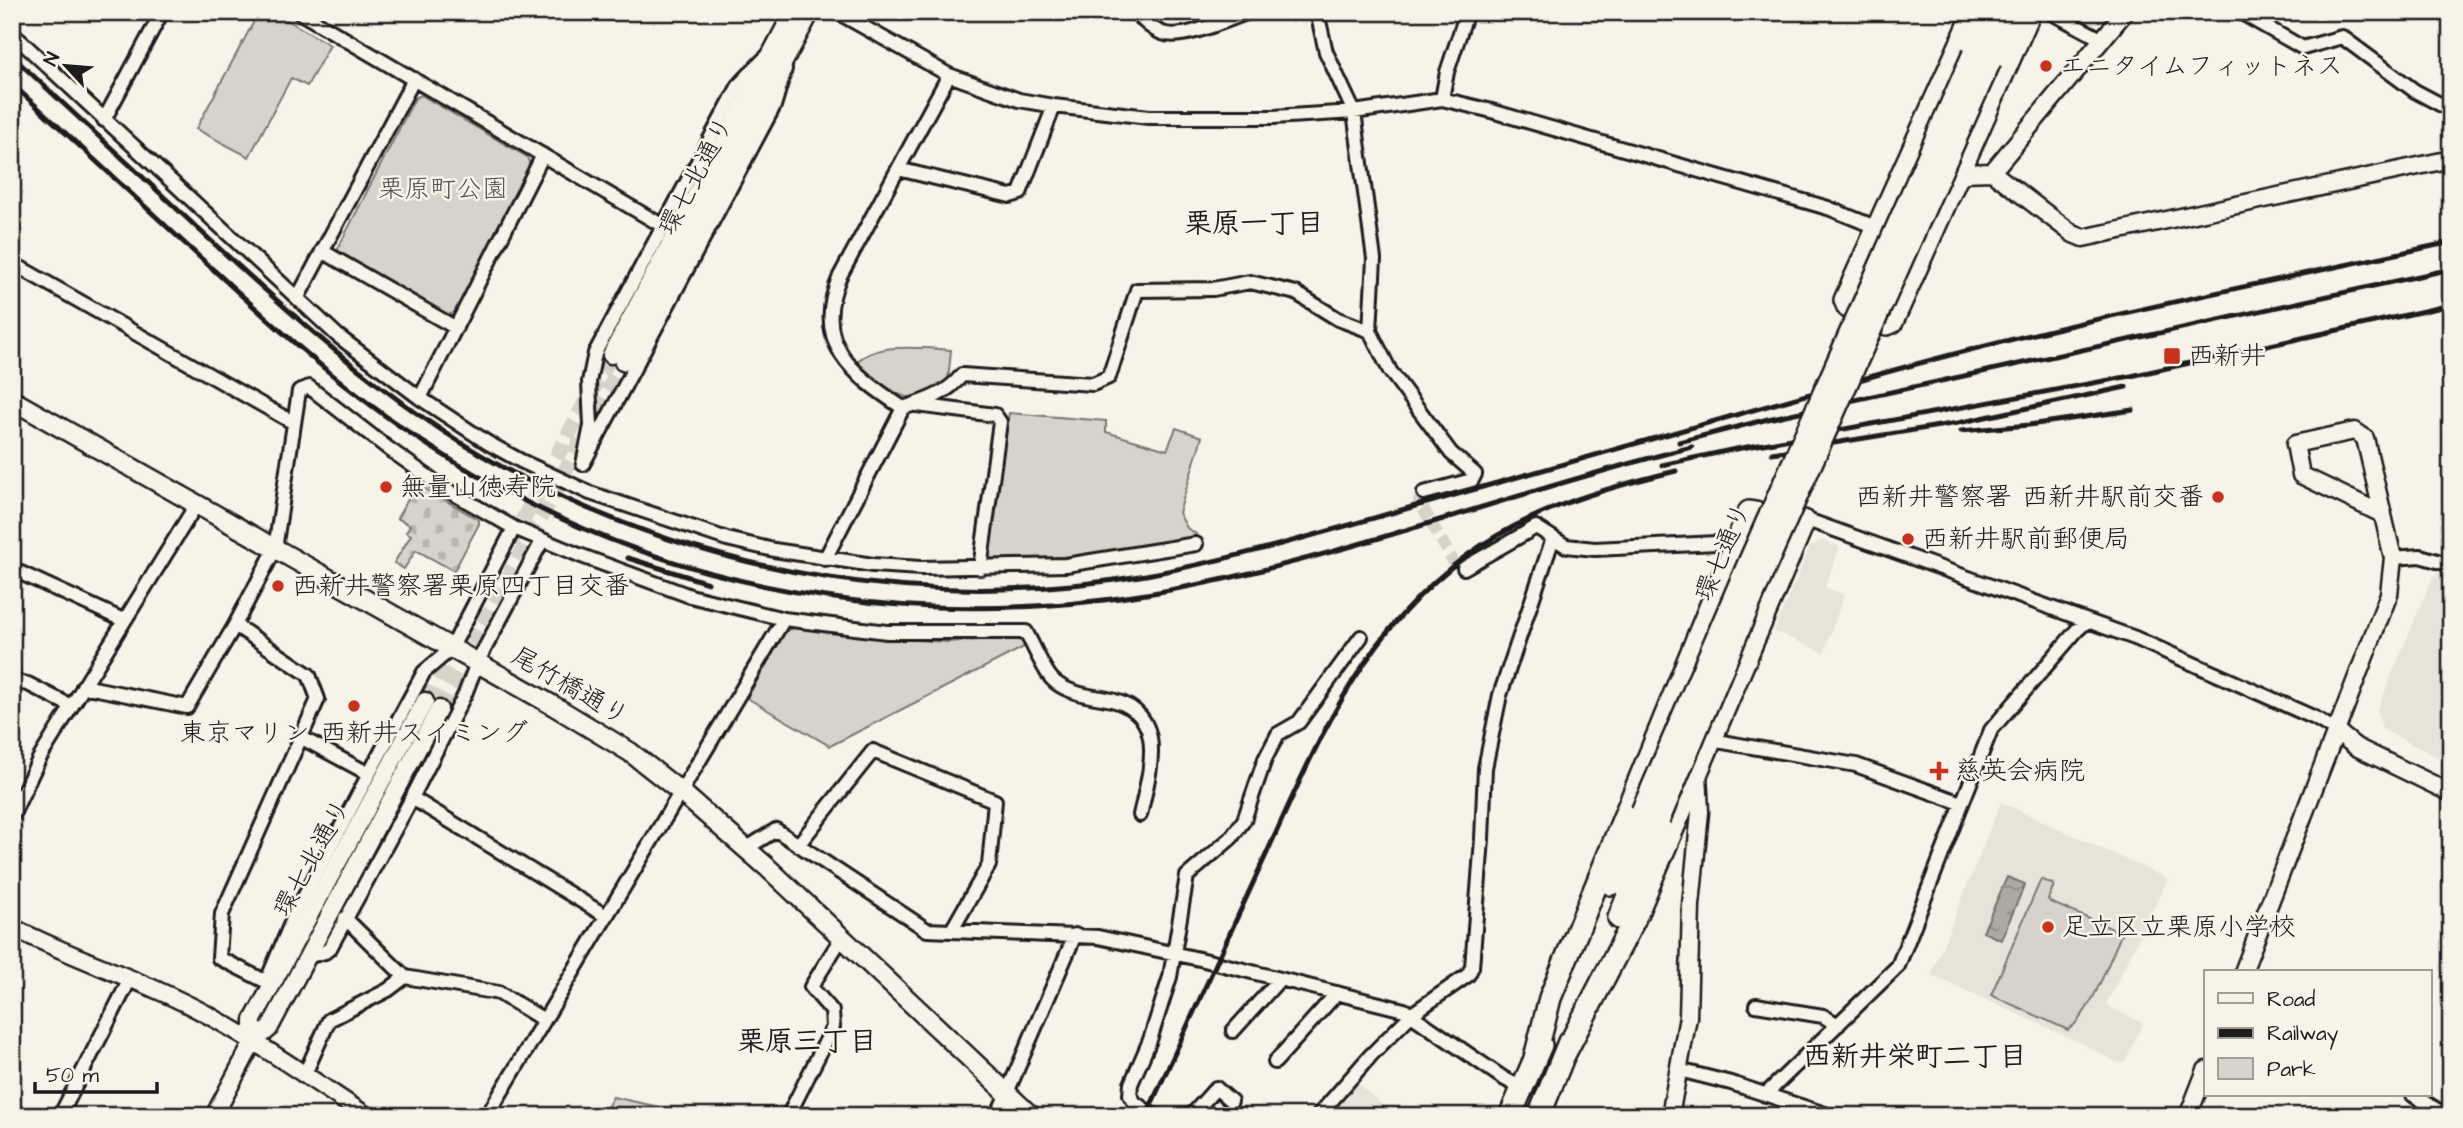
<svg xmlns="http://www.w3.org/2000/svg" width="2463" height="1128" viewBox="0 0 2463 1128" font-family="'Architects Daughter','Klee One',sans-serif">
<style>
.built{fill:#e6e3d9}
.green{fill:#d7d3cb;stroke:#7a7874;stroke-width:2}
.cemetery{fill:url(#cemetery-stones);stroke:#7a7874;stroke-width:2}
.water{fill:url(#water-ripples);stroke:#72716c;stroke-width:2}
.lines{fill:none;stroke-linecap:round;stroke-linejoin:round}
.minor-tunnel{stroke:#d6d3c9;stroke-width:12;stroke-dasharray:12 6;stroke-linecap:butt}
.tertiary-tunnel{stroke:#d6d3c9;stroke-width:16;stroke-dasharray:16 8;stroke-linecap:butt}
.minor-casing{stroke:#1c1c1c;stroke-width:18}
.tertiary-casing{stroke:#1c1c1c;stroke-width:21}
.secondary-casing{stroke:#1c1c1c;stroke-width:23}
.primary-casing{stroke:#1c1c1c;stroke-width:26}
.minor{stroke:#f7f3e8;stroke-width:12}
.tertiary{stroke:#f7f3e8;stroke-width:16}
.secondary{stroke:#f7f3e8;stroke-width:18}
.primary{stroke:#f7f3e8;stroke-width:21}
.rail{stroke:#1c1c1c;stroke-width:5}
.primary-bridge-casing{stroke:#1c1c1c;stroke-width:26;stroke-linecap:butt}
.primary-bridge{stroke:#f7f3e8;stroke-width:21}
.poi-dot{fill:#c8321e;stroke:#f7f3e8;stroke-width:2.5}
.labels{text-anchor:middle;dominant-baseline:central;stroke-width:5;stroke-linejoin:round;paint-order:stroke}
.poi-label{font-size:26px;fill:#1c1c1c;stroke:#f7f3e8;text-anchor:start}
.street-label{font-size:26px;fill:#1c1c1c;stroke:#f7f3e8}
.park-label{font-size:26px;fill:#545351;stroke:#f7f3e8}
.neighbourhood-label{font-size:28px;font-weight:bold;fill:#1c1c1c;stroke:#f7f3e8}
</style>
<defs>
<pattern id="cemetery-stones" width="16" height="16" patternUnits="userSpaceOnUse" patternTransform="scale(1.75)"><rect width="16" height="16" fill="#d7d3cb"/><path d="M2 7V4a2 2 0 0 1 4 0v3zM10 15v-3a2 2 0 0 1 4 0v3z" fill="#b8b5ae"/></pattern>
<pattern id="water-ripples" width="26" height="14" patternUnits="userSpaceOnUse" patternTransform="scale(1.75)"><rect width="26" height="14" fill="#aca9a2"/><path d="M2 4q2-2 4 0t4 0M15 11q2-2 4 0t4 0" fill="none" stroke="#8b8983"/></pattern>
</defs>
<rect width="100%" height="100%" fill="#f7f3e8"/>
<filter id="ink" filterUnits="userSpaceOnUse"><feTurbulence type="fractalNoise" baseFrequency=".0143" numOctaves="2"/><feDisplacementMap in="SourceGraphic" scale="14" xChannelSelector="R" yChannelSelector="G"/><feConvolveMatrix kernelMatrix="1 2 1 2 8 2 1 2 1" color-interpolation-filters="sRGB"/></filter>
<g filter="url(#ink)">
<path class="built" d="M1822 540 1840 547 1825 587 1844 595 1824 653 1774 631 1810 547Z
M2440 572 2451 575V764L2382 729 2377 710 2433 576Z
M2001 802 2168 879 2106 1005 2143 1023 2125 1062 2118 1063 2081 1043 1931 975Z
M1357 1083 1395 1116H1329Z"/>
<path class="green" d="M259 12H273L330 45 307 86 291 78 249 157 196 129Z
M421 95 527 157 530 164 455 313 446 315 340 256 338 248 415 98Z
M925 348 951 350 948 381C938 387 925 395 912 397 898 400 867 371 856 362 877 345 900 348 925 348Z
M1009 413 1106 421V432L1167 450 1176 428 1202 437 1179 513 1187 528 1196 534 1195 539 1112 552 1054 558 991 559 988 555Z
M797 627 866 637 946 642 1014 638 1022 642 1024 647 830 746 747 698 786 631Z
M2041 879 2054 885 2048 899 2050 902 2122 933C2109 960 2092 1013 2068 1030L1991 995Z
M613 1097 659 1107 662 1111 660 1116H602Z"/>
<path class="cemetery" d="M417 484 479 520V524L454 571 416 550 404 569 394 563 411 535 406 532 410 525 397 518Z"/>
<path class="water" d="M2007 877 2025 884 2001 940 1983 932Z"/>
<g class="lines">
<path class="minor-tunnel" d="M1424 493 1419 501 1457 568H1464"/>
<path class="tertiary-tunnel" d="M511 542 611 355
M425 701 457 642
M439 709 623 362"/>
<g class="minor-casing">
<path id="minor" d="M299 12 663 226
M837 12 949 75 1019 100 1054 106 1149 117H1273L1354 112 1442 99 1488 110 1828 208 1883 230
M1135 12C1143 20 1151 29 1162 33 1183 41 1228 19 1249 12
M1317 12 1326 52 1354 112 1374 259 1370 331 1390 371 1451 453 1475 474 1472 480 1424 493
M2050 12 2103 40
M2240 12 2303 48 2342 37 2415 91 2451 110
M12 33 338 336 420 398 488 443 521 461 590 493 727 539 774 550 873 565 921 568 1066 565 1196 544
M765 58 739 85 595 353 589 382 591 426 583 464 774 106 785 69
M1442 99 1447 72 1467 12
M104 120 162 12
M898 169 1010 196 1020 193 1054 106
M322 251 456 328
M12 263 294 423
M298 297 414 79
M420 398 543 155
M917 405 995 415 1000 422 980 568
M903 408C852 374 811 343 840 276L949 75
M1804 521 1813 522 2135 638 2315 718 2335 730
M2393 558 2420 556 2451 565
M825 559 903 408C925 401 947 394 962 375L1093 384 1109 377 1137 290 1213 289 1250 282 1296 293 1338 319 1370 331
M1464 568 1536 527 1566 546 1595 549 1737 542
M12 569 123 620
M235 625 309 675 318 699 222 914 219 958 267 982
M12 681 28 684 71 706
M83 686 187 707 235 625 275 549 299 391 309 387 389 449 444 488 514 528 579 555 690 596 784 619 887 632H1026C1032 643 1044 671 1052 679 1063 691 1087 696 1102 698 1170 708 1151 767 1140 815
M302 738 369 774
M1711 740 1856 765 1961 803
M412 798 606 916
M12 816 39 759 196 505
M798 845 873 751 995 801 989 865 952 930
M747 848 776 830 927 930 1098 937 1204 960 1404 1010 1503 1078 1522 1088
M345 918 405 977
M306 957 325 952 330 948 412 798 465 694 477 663 542 541
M268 978 294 916 369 774 424 672 451 649 514 528
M1756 1005 1823 1016 1838 1025
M1233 1031 1280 979
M1275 1062 1337 993
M1679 1070 1731 1083 1831 1116
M304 1076 329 1020 388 990 405 977 499 993 544 1020
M1765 1095 1898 966 1991 730 2077 630 2087 621
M2413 1095 2447 1116
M60 1116 130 979
M487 1116 784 619
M788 1116 833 1027 832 1011 811 987 842 937
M997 1116 1075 935
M1154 1116 1135 1103 1130 1095 1131 1084 1150 1040 1170 977 1187 876 1231 838 1244 820 1265 759 1278 734 1299 722 1361 637
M1191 1116 1216 1088 1231 1101
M1318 1116 1371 1055 1412 1014 1468 975 1472 967 1482 839 1485 768 1500 695 1553 538"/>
</g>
<g class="tertiary-casing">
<path id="tertiary" d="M1992 172 2125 12
M1963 173 1992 172 2073 234 2083 238 2451 159
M611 355 793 12
M623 362 811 12
M2335 730 2356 747 2451 793
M12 927C76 960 146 981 208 1015 263 1045 315 1082 367 1116
M2243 972 2389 594 2393 558 2365 438 2355 431 2350 432 2295 444 2301 475 2382 514
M253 1042V1020L425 701
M214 1116 253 1042 269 1029 439 709
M1670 1116 1688 1017 1691 905 1700 812 1698 774
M2188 1116 2206 1070"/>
</g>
<g class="secondary-casing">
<path id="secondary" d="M12 400 554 706 630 752 681 792 767 867 1031 1116"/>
</g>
<g class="primary-casing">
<path id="primary" d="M1975 12 1845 300 1848 307 1887 324 1892 322 1957 177 1963 173V164L2030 12
M1974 53 1992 12
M1990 61 2012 12
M1611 884 1642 812
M1619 918 1659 819
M1535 1058 1550 998 1749 512 1804 521 1634 920 1564 1055
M1510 1116 1541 1045
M1539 1116 1569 1042"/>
</g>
<use href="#minor" class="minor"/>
<use href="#tertiary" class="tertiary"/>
<use href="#secondary" class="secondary"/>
<use href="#primary" class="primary"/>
<path class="rail" d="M12 56C78 117 143 177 208 238 306 328 405 418 525 479 717 577 934 612 1146 575 1242 558 1337 528 1430 502 1576 461 1721 419 1866 378 2059 323 2256 285 2451 242
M12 84C77 143 141 203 205 262 265 317 325 373 391 420 626 588 904 642 1186 587 1358 553 1522 489 1692 447
M1961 431 2029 425 2133 410
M1679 442 1768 419 2451 269
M1772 453 1958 423 2126 387
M1662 465 1731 450 2131 376 2451 305
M628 558 708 583
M1146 1116C1183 1034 1221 952 1259 870 1313 753 1358 635 1466 556 1529 510 1601 489 1676 471"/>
<g class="primary-bridge-casing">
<path id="primary-bridge" d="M1642 812 1749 563 1974 53
M1659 819 1764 569 1990 61"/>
</g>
<use href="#primary-bridge" class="primary-bridge"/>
</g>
</g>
<g class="poi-dot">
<circle cx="2046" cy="66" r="7"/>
<rect x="2163" y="347" width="18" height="18" rx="3.5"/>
<circle cx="386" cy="487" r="7"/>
<circle cx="2218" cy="497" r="7"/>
<circle cx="1908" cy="539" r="7"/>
<circle cx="278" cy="586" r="7"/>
<circle cx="354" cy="706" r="7"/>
<path d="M1935.5 760.5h7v7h7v7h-7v7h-7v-7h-7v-7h7z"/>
<circle cx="2048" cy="927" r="7"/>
</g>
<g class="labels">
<g class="poi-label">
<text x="2060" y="66">エニタイムフィットネス</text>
<text x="2188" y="356">西新井</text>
<text x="400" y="487">無量山徳寿院</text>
<text x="2204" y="497" text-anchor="end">西新井警察署 西新井駅前交番</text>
<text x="1922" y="539">西新井駅前郵便局</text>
<text x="292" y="586">西新井警察署栗原四丁目交番</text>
<text x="354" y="733" text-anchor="middle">東京マリン 西新井スイミング</text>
<text x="1955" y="771">慈英会病院</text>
<text x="2062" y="927">足立区立栗原小学校</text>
</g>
<g class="street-label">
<text transform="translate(696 176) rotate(-62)">環七北通り</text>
<text transform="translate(1723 552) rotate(-67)">環七通り</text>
<text transform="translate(570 686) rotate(30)">尾竹橋通り</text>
<text transform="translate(312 858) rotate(-61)">環七北通り</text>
</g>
<g class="park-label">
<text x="443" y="189">栗原町公園</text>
</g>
<g class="neighbourhood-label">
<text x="1254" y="223">栗原一丁目</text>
<text x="807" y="1041">栗原三丁目</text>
<text x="1915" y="1056">西新井栄町二丁目</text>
</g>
</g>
<rect width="2463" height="1128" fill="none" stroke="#f7f3e8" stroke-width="42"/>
<rect x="21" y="21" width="2421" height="1086" fill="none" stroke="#1c1c1c" stroke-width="2.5" filter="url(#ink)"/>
<rect x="2204" y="970" width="228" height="126" fill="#f7f3e8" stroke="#9f9d96" stroke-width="2"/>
<rect x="2218" y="993" width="35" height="10" fill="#f7f3e8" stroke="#9f9d96" stroke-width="2"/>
<text x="2267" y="1006" font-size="21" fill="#1c1c1c">Road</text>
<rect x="2218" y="1028" width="35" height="10" fill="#1c1c1c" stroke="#9f9d96" stroke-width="2"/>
<text x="2267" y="1040" font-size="21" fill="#1c1c1c">Railway</text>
<rect x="2218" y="1058" width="35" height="21" fill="#d7d3cb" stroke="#9f9d96" stroke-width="2"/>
<text x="2267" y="1076" font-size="21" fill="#1c1c1c">Park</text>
<g transform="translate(66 66) rotate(296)" stroke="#f7f3e8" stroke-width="5" paint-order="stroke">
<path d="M0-5L12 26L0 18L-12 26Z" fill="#1c1c1c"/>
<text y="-10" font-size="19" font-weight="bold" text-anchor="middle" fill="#1c1c1c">N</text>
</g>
<path d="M35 1082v10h122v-10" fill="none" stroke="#1c1c1c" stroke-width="3.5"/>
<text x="46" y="1082" font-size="21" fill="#1c1c1c" stroke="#f7f3e8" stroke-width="5" paint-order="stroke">50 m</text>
</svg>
